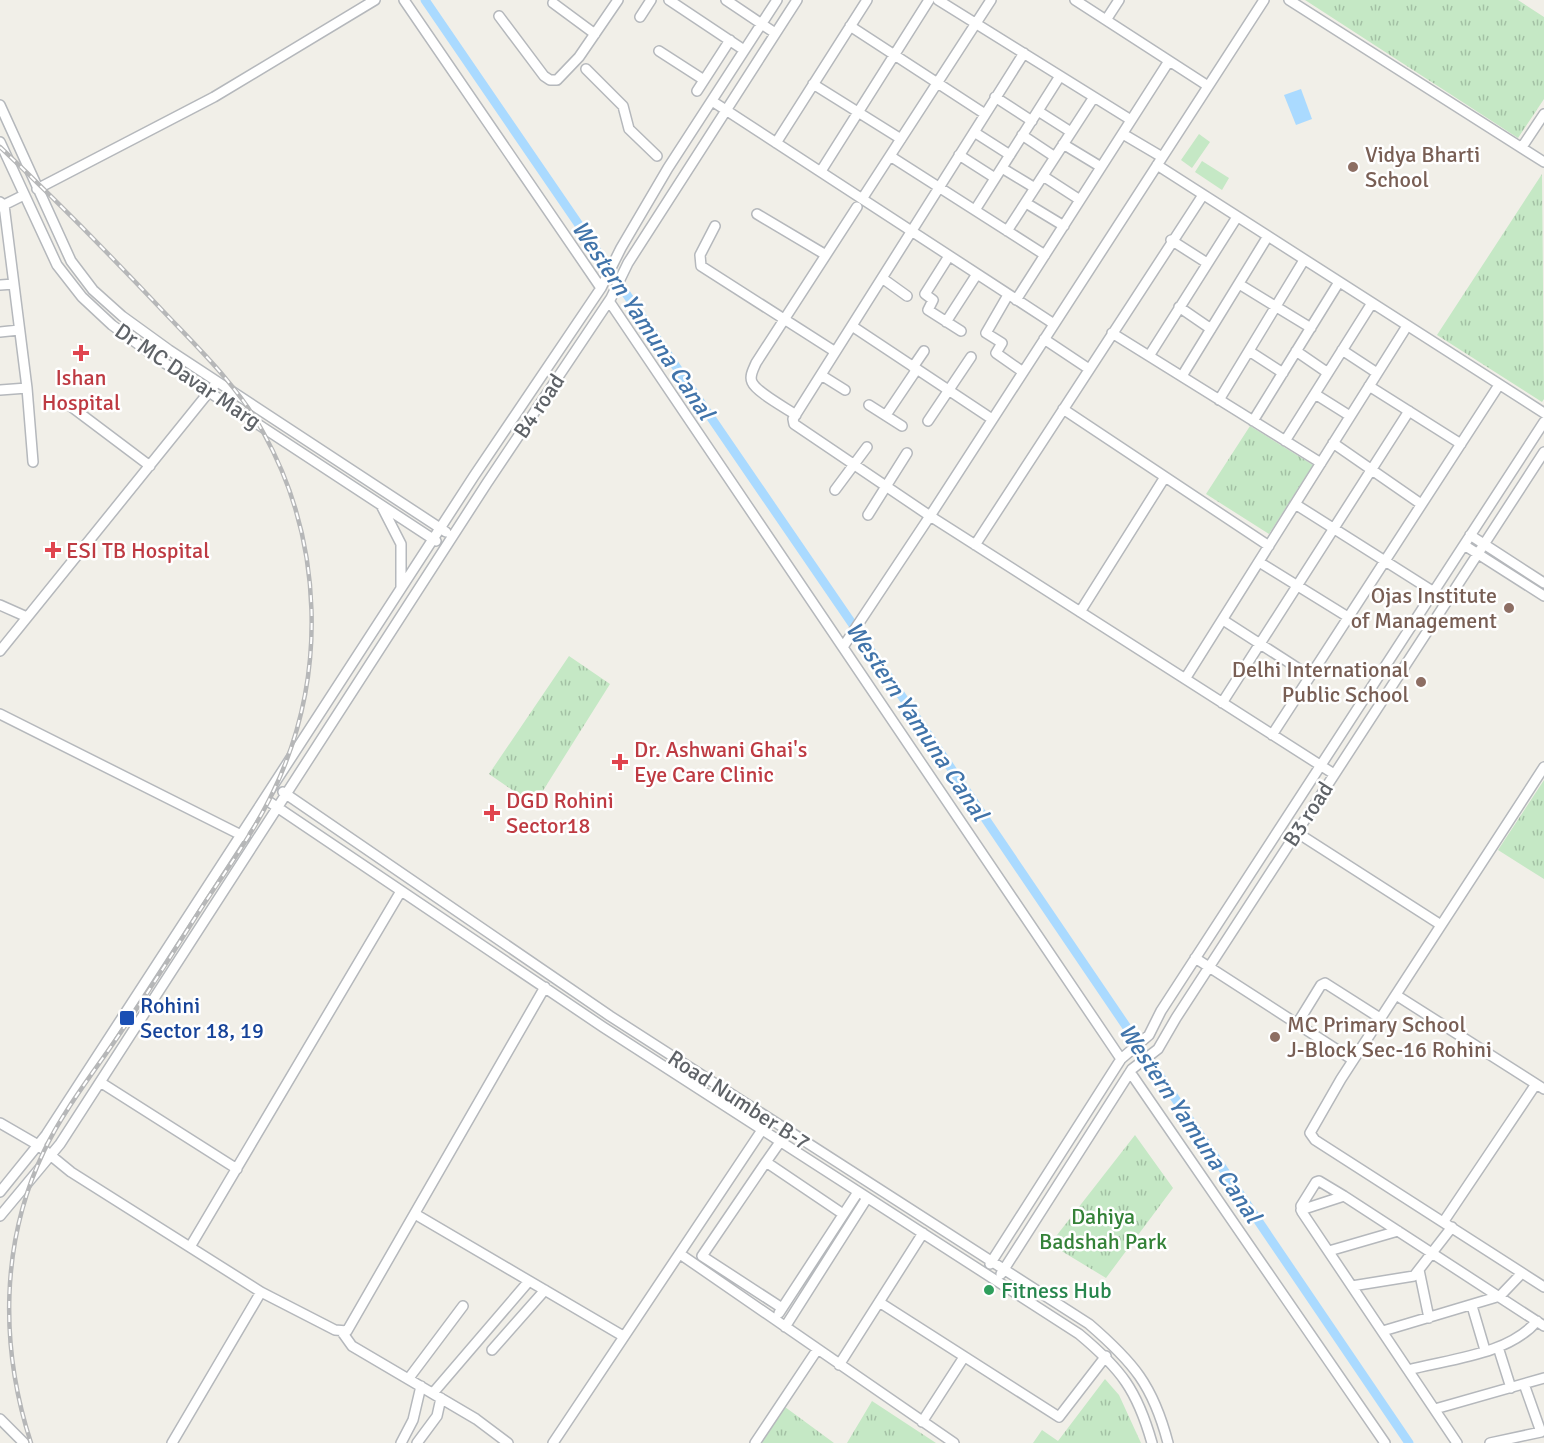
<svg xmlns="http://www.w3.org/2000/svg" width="1544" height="1443" viewBox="0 0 1544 1443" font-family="Signika,sans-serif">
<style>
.grass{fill:url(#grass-tufts)}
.pitch{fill:#c5e8c5}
.water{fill:#aadaff}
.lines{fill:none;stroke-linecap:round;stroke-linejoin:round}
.canal{stroke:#aadaff;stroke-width:9}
.minor-casing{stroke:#b5b8bc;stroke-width:12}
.minor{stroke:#fff;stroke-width:9}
.rail-casing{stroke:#b6b7b8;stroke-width:4.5}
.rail{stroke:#fff;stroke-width:2;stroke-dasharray:7;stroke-linecap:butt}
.education-dot{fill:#8d6e63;stroke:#fff;stroke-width:2}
.health-dot{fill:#e0444e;stroke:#fff;stroke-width:2}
.transit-dot{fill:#1a4fb4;stroke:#fff;stroke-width:2}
.leisure-dot{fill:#2e9e5b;stroke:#fff;stroke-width:2}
.labels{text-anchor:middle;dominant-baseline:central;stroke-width:5;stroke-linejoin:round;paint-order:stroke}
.education-label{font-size:22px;fill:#785e54;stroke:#fff;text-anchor:start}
.street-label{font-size:22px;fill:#5f6368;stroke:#fff}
.health-label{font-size:22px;fill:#be3a42;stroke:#fff;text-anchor:start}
.transit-label{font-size:22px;fill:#164399;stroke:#fff;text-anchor:start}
.park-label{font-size:22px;fill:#348238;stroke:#fff}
.leisure-label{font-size:22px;fill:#27864d;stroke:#fff;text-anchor:start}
.water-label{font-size:24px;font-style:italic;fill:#4174aa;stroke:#fff}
</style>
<defs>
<pattern id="grass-tufts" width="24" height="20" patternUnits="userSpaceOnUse" patternTransform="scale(1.5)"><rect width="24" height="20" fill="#c5e8c5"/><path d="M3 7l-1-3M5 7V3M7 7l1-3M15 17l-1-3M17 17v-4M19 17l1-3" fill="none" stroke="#a3c0a4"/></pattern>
</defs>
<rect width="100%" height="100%" fill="#f1efe8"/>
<path class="grass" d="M1305 0H1518L1544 17V99L1518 138Z
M1542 174 1544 399 1542 402 1437 335Z
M1250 426 1313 465 1269 534 1206 494Z
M569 656 610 684 534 805 489 774Z
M1544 780V879L1498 850Z
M1135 1135 1173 1188 1106 1278 1050 1244Z
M1105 1379 1119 1395 1141 1443H1033L1042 1430 1058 1441Z
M872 1401 936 1443H847Z
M785 1407 834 1443H762Z"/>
<path class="pitch" d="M1199 134 1210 142 1192 168 1181 160Z
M1202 161 1229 178 1222 190 1195 172Z"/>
<path class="water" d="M1301 89 1312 119 1296 125 1284 95Z"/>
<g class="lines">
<path class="canal" d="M425 0 938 749 1409 1443"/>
<g class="minor-casing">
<path id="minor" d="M404 0 601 288
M669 0 744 50
M726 0 775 33
M938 0 1131 120
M1075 0 1208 86
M1264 0 930 516 1334 774
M1289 0 1544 162
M553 3 595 34
M499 16 544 76 550 80H557L579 57 618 0
M640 17 651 0
M1106 20 1119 0
M850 26 985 114
M659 51 704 80
M586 69 623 106 629 129 657 156
M813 84 901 139
M697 91 730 40
M995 97 1032 121
M712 101 1054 324
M0 105 71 261 93 290 122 316 169 350 446 532
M1038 111 1071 132
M974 132 1010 155
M1123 134 1162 157
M1022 135 1055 157
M0 142 57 265 82 297 112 325 157 358 436 541
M776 143 867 0
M1063 144 1101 167
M1522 147 1544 114
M959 155 995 178
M890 156 1045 255
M1157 165 1544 413
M1002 168 1035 188
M821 171 929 0
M1043 176 1080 200
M37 189 214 97 375 0
M862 199 991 0
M0 202 4 205 27 388 33 462
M1026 203 1064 226
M0 207 24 195
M975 210 1060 76
M757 214 826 255
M715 226 700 255 701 266 834 351
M1007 231 1094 97
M1171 240 1207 263
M949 256 925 294 933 300 928 310 961 331
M882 278 907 296
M1239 284 1311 328
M0 285 14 284
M1008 295 986 333 1002 343 996 353 1023 372
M1016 300 1169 61
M609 301 1121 1059
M1179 307 1211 329
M946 322 977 274
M852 326 992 419
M0 332 19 330
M1112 333 1321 463
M1044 339 1089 369
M1342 350 1377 373
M1249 351 1283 373
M1296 351 1328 373
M1149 356 1237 217
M913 367 924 351
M821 375 845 390
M1182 376 1268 236
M1369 386 1461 444
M0 390 27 388
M1315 394 1350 416
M1219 400 1304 260
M69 405 150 466
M869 405 902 426
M1063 409 1269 546
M796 415C786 408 756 392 752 382 749 376 754 368 756 363L857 207
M886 415 917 369
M928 421 971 357
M1253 421 1339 282
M1285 441 1372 303
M1333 443 1421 504
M835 490 867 447
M1295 504 1434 592
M382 507 401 544V587
M868 515 907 453
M1470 535 1544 583
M975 545 1203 195
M1464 545 1544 596
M1259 562 1348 617
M0 605 27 617
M1080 612 1165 477
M1223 620 1310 676
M843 647 930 516 794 424 793 419 1024 53
M0 651 217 382
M1185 679 1407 326
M1222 703 1409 411
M0 714 245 837
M1272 735 1499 385
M1544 767 1341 1079 1310 1133 1315 1140 1544 1287
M283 792 610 1016 1089 1324C1133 1362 1153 1385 1168 1443
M265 799 603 1027 1079 1334C1121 1369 1137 1390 1152 1443
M1296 832 1441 925
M1195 958 1353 1060
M1396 995 1544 1089
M1297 1024 1321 985 1325 983 1380 1018
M1130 1072 1385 1443
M100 1082 237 1169
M0 1123 38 1145 71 1172 261 1292 335 1330 347 1331 545 987
M780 1142 766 1162 843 1214
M766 1162 702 1256 782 1308
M0 1192 46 1135 474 476 601 288 621 248 668 168 777 0
M1301 1210 1344 1196
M415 1214 623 1336
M0 1216 60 1144 487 483 611 298 628 263 797 0
M1444 1221 1536 1084
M190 1247 401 891
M1329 1251 1398 1231
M680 1254 954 1443
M990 1264 1121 1059 1149 1035 1161 1011 1544 422
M1419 1270 1429 1318
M1001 1274 1132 1069 1158 1049 1176 1018 1544 452
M1352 1286 1414 1276 1452 1227
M879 1302 1059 1417 1106 1356
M1472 1306 1485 1350
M779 1313 858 1192
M785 1327 867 1198
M1383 1331 1500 1296 1522 1273
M342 1332 352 1346 476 1419 508 1443
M1498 1347 1511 1388
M492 1350 545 1290
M839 1365 923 1233
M1408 1370C1449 1359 1508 1355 1537 1321
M409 1378 463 1306
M433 1393 529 1281
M1435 1409 1544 1378
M0 1419 24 1443
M922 1422 964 1357
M172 1443 261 1292
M401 1443 413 1420 421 1386
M417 1443 437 1416 441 1398
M553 1443 762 1130 767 1127
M755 1443 817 1350
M1457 1443 1302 1212 1301 1206 1316 1182 1319 1181 1344 1196 1544 1326
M1490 1443 1541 1432 1524 1384"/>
</g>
<use href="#minor" class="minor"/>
<g class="rail-casing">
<path id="rail" d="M0 147C56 200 110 255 163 311 199 349 238 386 263 432 324 542 328 678 273 792 254 832 227 869 202 907 177 946 152 987 125 1026 98 1067 65 1107 44 1151 0 1243 0 1348 31 1443"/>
</g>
<use href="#rail" class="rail"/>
</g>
<g class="education-dot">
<circle cx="1353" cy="167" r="6"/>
<circle cx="1509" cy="608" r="6"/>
<circle cx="1421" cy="682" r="6"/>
<circle cx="1275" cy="1037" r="6"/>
</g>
<g class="health-dot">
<path d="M78 344h6v6h6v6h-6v6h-6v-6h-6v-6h6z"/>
<path d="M50 541h6v6h6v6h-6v6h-6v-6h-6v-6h6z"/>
<path d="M617 753h6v6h6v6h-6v6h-6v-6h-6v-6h6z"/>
<path d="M489 804h6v6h6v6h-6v6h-6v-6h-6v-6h6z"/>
</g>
<rect class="transit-dot" x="119" y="1010" width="16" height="16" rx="3"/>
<circle class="leisure-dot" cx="989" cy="1290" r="6"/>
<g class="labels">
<g class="education-label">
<text x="1365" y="154">Vidya Bharti<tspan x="1365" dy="25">School</tspan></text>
<text x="1497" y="595" text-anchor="end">Ojas Institute<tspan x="1497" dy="25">of Management</tspan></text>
<text x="1409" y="669" text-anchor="end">Delhi International<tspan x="1409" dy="25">Public School</tspan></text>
<text x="1287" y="1024">MC Primary School<tspan x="1287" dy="25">J-Block Sec-16 Rohini</tspan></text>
</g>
<g class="street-label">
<text transform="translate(188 376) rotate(34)">Dr MC Davar Marg</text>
<text transform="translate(539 406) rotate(-56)">B4 road</text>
<text transform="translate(1308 814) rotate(-57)">B3 road</text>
<text transform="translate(739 1100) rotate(33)">Road Number B-7</text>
</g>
<g class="health-label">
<text x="81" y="377" text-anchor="middle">Ishan<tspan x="81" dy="25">Hospital</tspan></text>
<text x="66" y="550">ESI TB Hospital</text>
<text x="634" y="749">Dr. Ashwani Ghai's<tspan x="634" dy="25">Eye Care Clinic</tspan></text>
<text x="506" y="800">DGD Rohini<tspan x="506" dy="25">Sector18</tspan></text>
</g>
<g class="transit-label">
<text x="140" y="1005">Rohini<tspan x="140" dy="25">Sector 18, 19</tspan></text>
</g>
<g class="park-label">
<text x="1103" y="1216">Dahiya<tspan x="1103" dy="25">Badshah Park</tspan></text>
</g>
<g class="leisure-label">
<text x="1001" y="1290">Fitness Hub</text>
</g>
<g class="water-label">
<text transform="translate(643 320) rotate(56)">Western Yamuna Canal</text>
<text transform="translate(917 721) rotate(56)">Western Yamuna Canal</text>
<text transform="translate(1190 1123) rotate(56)">Western Yamuna Canal</text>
</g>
</g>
</svg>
